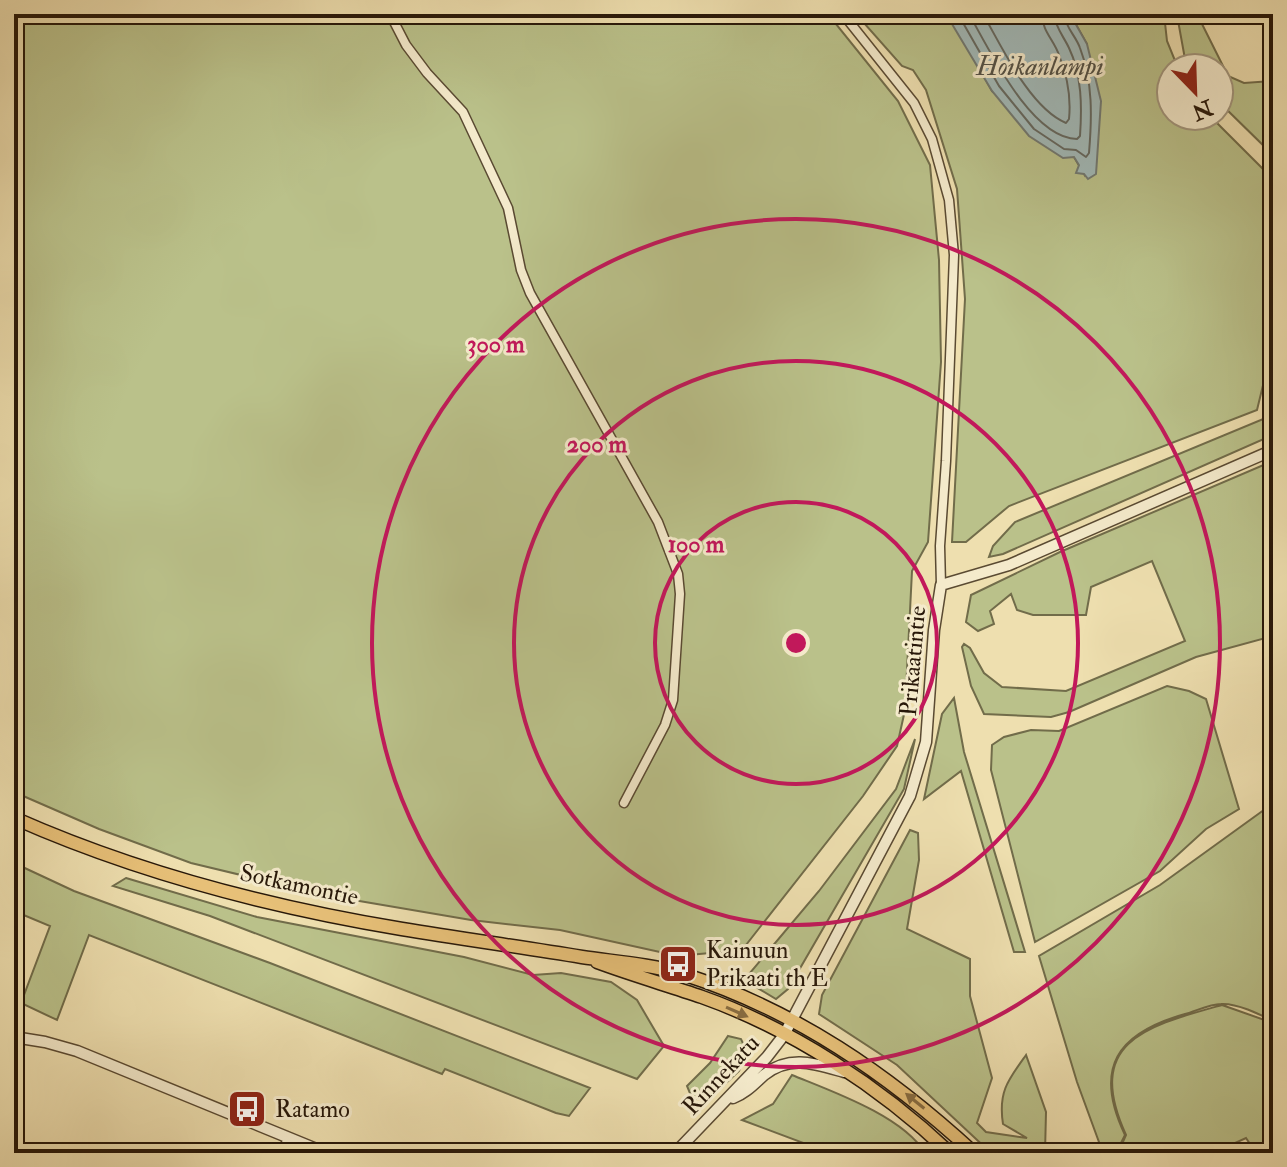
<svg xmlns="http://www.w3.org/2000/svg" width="1287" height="1167" viewBox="0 0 1287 1167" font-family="'IM FELL Double Pica',serif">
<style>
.green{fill:#bac18a;stroke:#716c4a;stroke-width:2}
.water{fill:#a1b9b8;stroke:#717972;stroke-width:2}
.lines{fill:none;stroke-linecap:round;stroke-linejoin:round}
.shore{stroke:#646860;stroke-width:2}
.minor-casing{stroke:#5a4a32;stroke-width:11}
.tertiary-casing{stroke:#5a4a32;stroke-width:13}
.trunk-casing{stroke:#281809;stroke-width:15}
.minor{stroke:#f4eacb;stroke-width:8}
.tertiary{stroke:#f4eacb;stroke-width:10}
.trunk{stroke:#e7c078;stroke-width:12}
.oneway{fill:#886c40}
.ring{fill:none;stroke:#c2185b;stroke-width:4}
.labels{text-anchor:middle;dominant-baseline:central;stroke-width:6;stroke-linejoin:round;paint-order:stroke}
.street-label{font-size:24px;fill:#281809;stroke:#f4eacb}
.poi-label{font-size:24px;fill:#281809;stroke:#f4eacb;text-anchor:start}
.water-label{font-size:26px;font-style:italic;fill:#525046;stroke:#f4eacb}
.centre{fill:#c2185b;stroke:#f4eacb;stroke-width:4}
.ring-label{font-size:24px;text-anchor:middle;font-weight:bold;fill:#c2185b;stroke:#f4eacb;stroke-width:6;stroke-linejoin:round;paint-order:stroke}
</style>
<rect width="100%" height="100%" fill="#eedfaf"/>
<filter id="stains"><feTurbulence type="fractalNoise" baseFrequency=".0025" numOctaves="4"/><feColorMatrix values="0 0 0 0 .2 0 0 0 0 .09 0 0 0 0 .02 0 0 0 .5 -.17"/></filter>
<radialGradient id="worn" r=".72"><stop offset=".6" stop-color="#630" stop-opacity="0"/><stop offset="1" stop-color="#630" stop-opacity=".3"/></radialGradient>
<path class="green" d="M14 14H828L898 101 930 165 939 260 941 362 928 542 912 571 905 710 897 746 863 796 742 950 678 956 560 930 471 920 324 895 191 863 99 829 14 792Z
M856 14H946L950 16 992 91 1074 157 1084 174 1087 44 1070 14H1164L1167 41 1178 68H1171V116H1210L1273 179V344L1257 410 1009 506 966 542H952L965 299 957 189 926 90 913 70 902 66Z
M1197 14 1228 76 1244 83 1273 81V155L1219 102V68H1191L1185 59 1177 15Z
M1273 415V435L1003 554 989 557 993 546 1015 522Z
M1273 461V636L1196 657 1069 712 1051 717 984 714 971 686 962 647 964 644 970 648 984 673 1002 687 1066 691 1185 641 1152 561 1091 587 1086 615H1033L1017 610 1011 594 990 611 994 624 978 631 966 622 971 595 1060 552Z
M1167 686 1189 691 1206 699 1239 809 1206 829 1160 871 1035 942 991 770 992 745 1004 737 1031 730 1059 731Z
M954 698 964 752 1025 952H1014L961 771 924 799 942 714Z
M915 739 904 789 788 989 776 999 744 980 819 891 896 789Z
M1268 807 1273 818V1021C1259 1014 1237 1003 1221 1004 1210 1004 1196 1011 1185 1014 1117 1033 1093 1068 1125 1135L1116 1153H1103L1077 1082 1039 956 1160 885Z
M910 830 918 833 919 860 907 929 970 959V996L992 1078 977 1123 986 1132 1027 1138 1003 1124C998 1092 1008 1080 1026 1055L1046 1112 1045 1153H991L897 1065 819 1014 822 995Z
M14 863 74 891 270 963 590 1088 569 1116 556 1113 445 1069 442 1074 89 935 57 1020 21 1003 50 926 14 911Z
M126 878 257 917 464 957 533 975 561 973 611 982 637 1000 664 1046 637 1079 210 916 113 886Z
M1222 1005 1273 1023V1153H1256L1246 1138 1213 1153H1118L1126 1135C1083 1041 1147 1026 1222 1005Z
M728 1036 741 1039 747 1052 739 1071 708 1100 692 1098 687 1086 710 1063Z
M792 1075C831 1091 903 1116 925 1153H830L742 1120 773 1104Z"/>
<path class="water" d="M946 14H1070L1087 44 1101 101 1096 174 1088 179 1084 174 1076 173 1079 165 1074 157 1063 158 1029 136 992 91Z"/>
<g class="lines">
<path class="shore" d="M958 14 999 86 1034 129 1064 149 1076 150 1086 157 1089 153C1092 117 1093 82 1080 48 1076 36 1065 27 1064 14
M969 14C989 49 1031 138 1077 139L1080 136C1082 107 1082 75 1069 48 1064 37 1055 27 1054 14
M983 14C1002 47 1030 108 1066 123L1069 119C1071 99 1067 75 1059 55 1054 40 1042 31 1042 14"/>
<g class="minor-casing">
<path id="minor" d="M390 14 406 45 427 73 463 112 508 208 521 270 530 293 658 522 678 574 680 594 673 700 665 725 624 803
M843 14 914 103 932 139 949 200 954 255 946 461 940 546 941 585
M282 1153 288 1138"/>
</g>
<g class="tertiary-casing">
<path id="tertiary" d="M14 1037 45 1042 77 1051 326 1153
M733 1098C746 1093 754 1084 764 1075 790 1054 816 1064 844 1072
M675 1153 767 1057 784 1035 910 796 926 742 934 630 941 585 1009 565 1273 450"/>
</g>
<g class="trunk-casing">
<path id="trunk" d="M14 818C138 873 269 907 402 929 462 939 522 947 582 957 616 962 649 964 683 974 795 1010 888 1074 974 1153
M597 962C632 975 667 985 702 997 792 1029 880 1087 950 1153"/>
</g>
<use href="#minor" class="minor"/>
<use href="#tertiary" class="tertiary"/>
<use href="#trunk" class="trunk"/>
</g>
<defs><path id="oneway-solid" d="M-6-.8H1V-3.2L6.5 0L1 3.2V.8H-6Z" transform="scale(2)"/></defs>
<g class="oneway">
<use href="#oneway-solid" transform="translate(737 1012) rotate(24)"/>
<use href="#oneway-solid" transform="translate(915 1101) rotate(-141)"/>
</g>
<g class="ring">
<circle cx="796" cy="643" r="141"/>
<circle cx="796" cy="643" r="282"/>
<circle cx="796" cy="643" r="424"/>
</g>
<defs>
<g id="bus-square" transform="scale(2)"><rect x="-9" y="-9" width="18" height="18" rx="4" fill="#8f2418" stroke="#f4eacb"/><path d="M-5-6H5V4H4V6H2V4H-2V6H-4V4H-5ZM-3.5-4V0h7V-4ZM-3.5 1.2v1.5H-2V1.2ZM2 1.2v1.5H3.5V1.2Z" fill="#fff"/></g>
</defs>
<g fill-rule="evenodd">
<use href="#bus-square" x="678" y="964"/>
<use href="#bus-square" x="247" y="1109"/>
</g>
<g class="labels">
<g class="street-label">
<text transform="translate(913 661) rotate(-85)">Prikaatintie</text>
<text transform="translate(299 885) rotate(12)">Sotkamontie</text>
<text transform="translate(721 1075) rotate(-47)">Rinnekatu</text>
</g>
<g class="poi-label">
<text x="706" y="950">Kainuun<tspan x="706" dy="28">Prikaati th E</tspan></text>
<text x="275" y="1109">Ratamo</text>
</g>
<g class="water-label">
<text x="1040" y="67">Hoikanlampi</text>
</g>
</g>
<circle cx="796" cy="643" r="12" class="centre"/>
<g class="ring-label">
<text x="496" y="352">300 m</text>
<text x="597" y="452">200 m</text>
<text x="696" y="552">100 m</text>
</g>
<rect width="1287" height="1167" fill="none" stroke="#eedfaf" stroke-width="48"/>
<rect x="16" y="16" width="1255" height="1135" fill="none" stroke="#281809" stroke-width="4"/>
<rect x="24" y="24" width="1239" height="1119" fill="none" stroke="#281809" stroke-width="2"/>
<g transform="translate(1195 92) rotate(157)"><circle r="38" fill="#f4eacb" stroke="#a2967d" stroke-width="2"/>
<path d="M0-6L14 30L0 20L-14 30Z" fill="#8f2418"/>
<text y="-12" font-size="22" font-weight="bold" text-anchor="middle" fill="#281809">N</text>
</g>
<rect width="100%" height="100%" filter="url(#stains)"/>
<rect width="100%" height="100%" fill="url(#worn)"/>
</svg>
